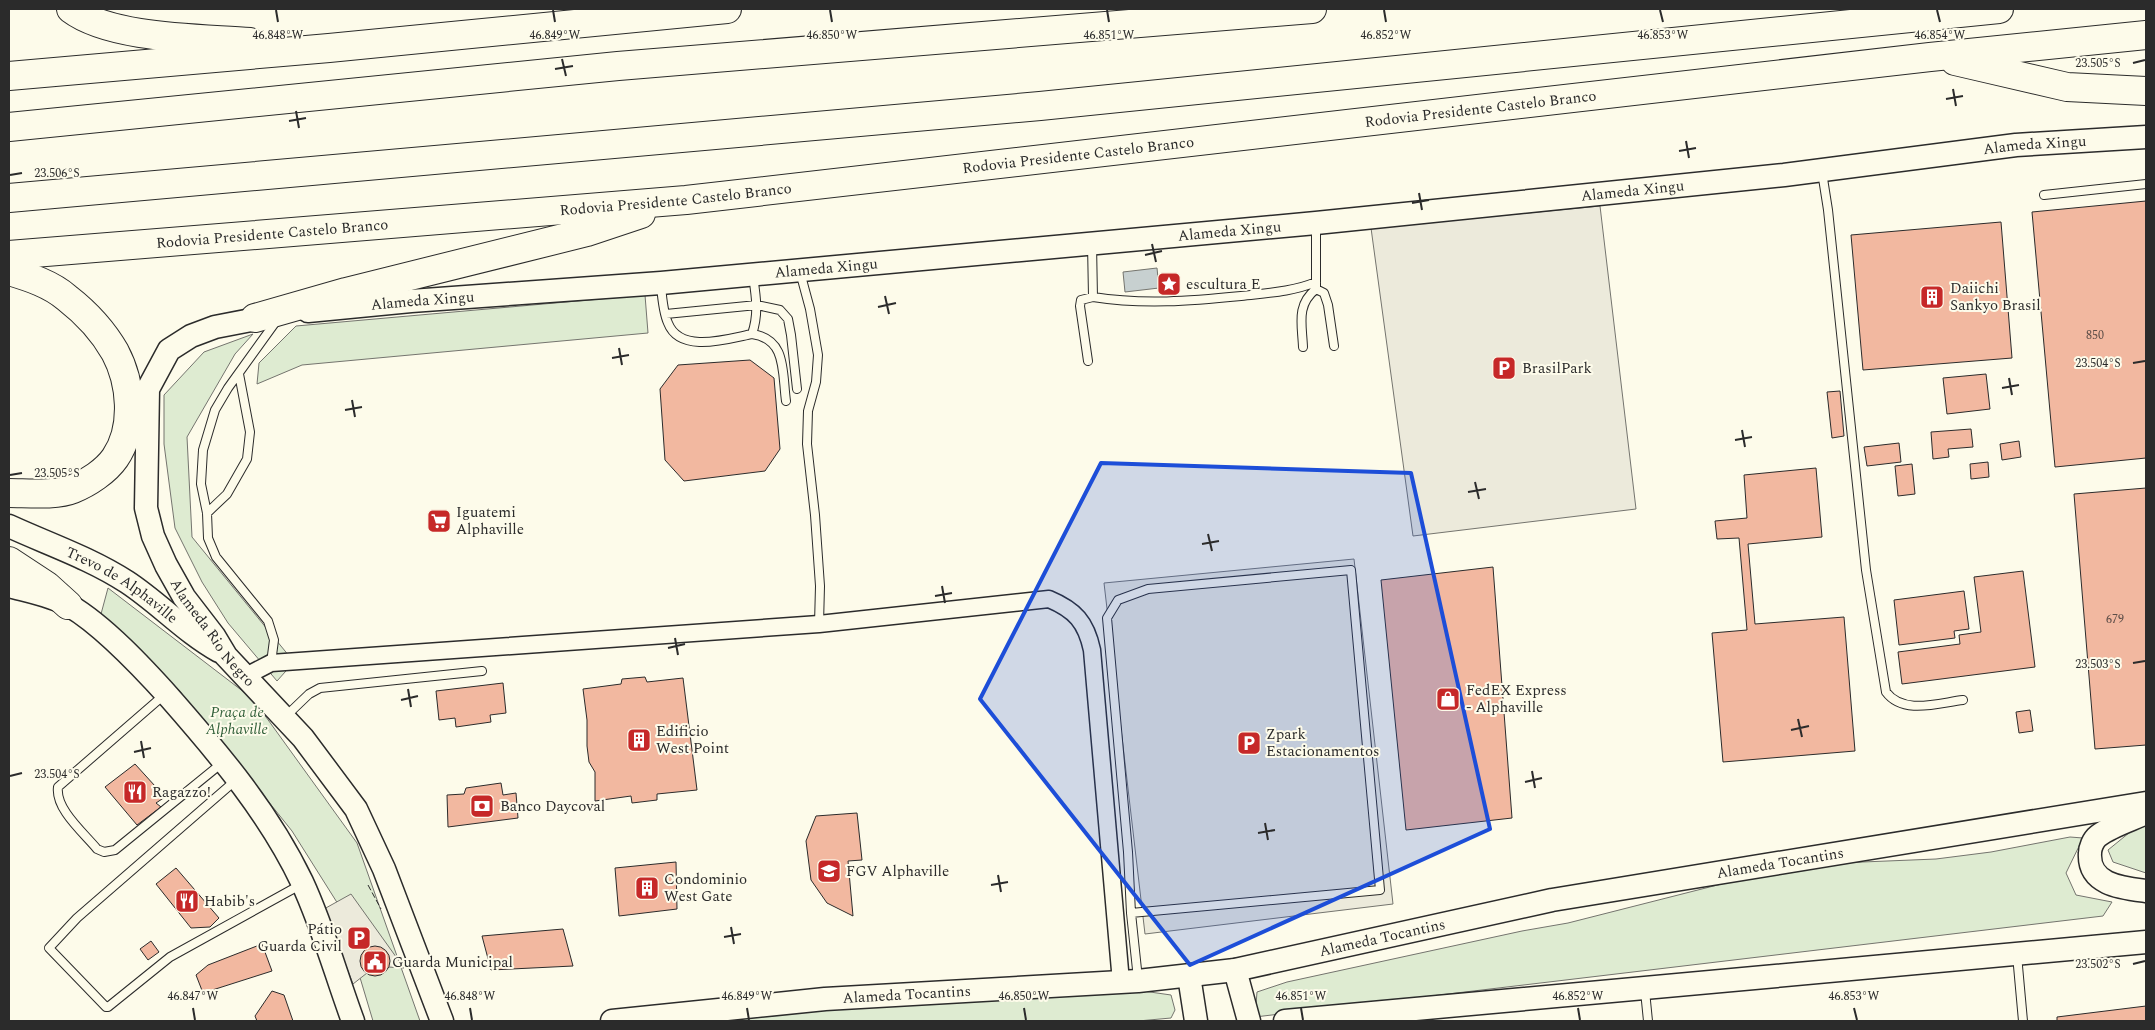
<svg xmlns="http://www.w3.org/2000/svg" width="2155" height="1030" viewBox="0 0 2155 1030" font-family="Spectral,serif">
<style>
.green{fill:#deebd1;stroke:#74746e}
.parking{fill:#eceadb;stroke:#74746e}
.water{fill:#c7d0d0;stroke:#74746e}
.building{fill:#f2b8a0;stroke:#2b2b2b}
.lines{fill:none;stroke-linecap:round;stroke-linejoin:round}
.lane-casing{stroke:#2b2b2b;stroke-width:10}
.street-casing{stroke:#2b2b2b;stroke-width:19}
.secondary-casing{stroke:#2b2b2b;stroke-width:25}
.highway-casing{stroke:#2b2b2b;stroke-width:30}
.lane{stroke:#fdfbea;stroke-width:8}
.street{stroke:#fdfbea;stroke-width:16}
.secondary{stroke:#fdfbea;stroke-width:22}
.highway{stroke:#fdfbea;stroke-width:28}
.fence{stroke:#2b2b2b;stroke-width:1;stroke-dasharray:6 2.5;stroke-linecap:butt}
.marked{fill:#1d4ed8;fill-opacity:0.2;stroke:#1d4ed8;stroke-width:4;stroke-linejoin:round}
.ticks{fill:none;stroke:#2b2b2b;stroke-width:2}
.labels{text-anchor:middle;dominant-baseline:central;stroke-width:4;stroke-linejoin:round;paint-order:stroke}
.number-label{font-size:12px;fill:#5d4e48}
.street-label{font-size:15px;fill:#2b2b2b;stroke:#fdfbea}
.poi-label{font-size:15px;fill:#2b2b2b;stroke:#fdfbea;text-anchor:start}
.park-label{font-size:15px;font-style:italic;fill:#34623c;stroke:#fdfbea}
.ticks-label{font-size:12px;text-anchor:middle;fill:#2b2b2b;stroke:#fdfbea;stroke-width:4;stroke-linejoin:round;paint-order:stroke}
</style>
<rect width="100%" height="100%" fill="#fdfbea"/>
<path class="green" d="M645 295 648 333 302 365 257 384 259 363 296 326Z
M253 334 235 354 187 437 192 537 294 662 277 681 228 623 202 582 175 528 164 444V395L204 352Z
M108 588 253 699 357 843 420 1021H373L338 904 292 831 178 689 101 614Z
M2146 824V873L2113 862 2108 850 2135 828Z
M2070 837 2083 838 2066 873 2076 895 2112 902 2103 916 1255 1017 1257 992 1287 982 1522 931 1568 923 1749 877 1838 863 1936 859 1991 852Z
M1143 991 1171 995 1175 1010 1171 1018 1138 1021H684L759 1013Z"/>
<path class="parking" d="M1600 206 1636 509 1413 536 1371 228Z
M1354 559 1393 904 1145 934 1104 583Z
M351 894 404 968 388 967 381 974 376 975 367 973 353 984 324 909Z"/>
<path class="water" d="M1157 268 1159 288 1125 292 1123 272Z"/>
<path class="building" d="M2146 201V458L2055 467 2032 212Z
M2001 222 2012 358 1863 370 1851 235Z
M750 360 774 378 780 449 765 471 684 481 665 460 660 389 678 365Z
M1986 374 1990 409 1947 414 1943 378Z
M1840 391 1844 436 1832 438 1827 392Z
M1971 429 1973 447 1948 449 1949 457 1933 459 1931 432Z
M2019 441 2021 457 2002 460 2000 444Z
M1899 443 1901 462 1867 466 1864 447Z
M1988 462 1989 477 1971 479 1970 464Z
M1912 464 1915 494 1898 496 1895 466Z
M1816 468 1822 537 1748 544 1755 624 1844 617 1855 751 1723 762 1712 633 1747 630 1739 538 1717 539 1715 521 1747 518 1744 475Z
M2146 488V745L2095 749 2074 494Z
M1493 567 1512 818 1406 830 1381 580Z
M2023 571 2035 667 1902 684 1898 652 1960 644 1959 635 1981 632 1974 577Z
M1964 591 1969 629 1954 631 1955 638 1899 645 1894 600Z
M645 677 647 682 683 678 697 790 657 794V800L632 803 631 796 595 801V772L589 762 587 746V720L583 689 621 684 622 679Z
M503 683 506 713 490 715 491 722 456 727 455 718 439 720 436 691Z
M2030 710 2033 731 2019 733 2016 712Z
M135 764 165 797 156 803 161 807 137 825 105 787Z
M501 783 503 795 516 793 518 818 448 827 447 795 464 794 466 788Z
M857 813 862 860 848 861 853 916 827 903 811 880 806 841 816 816Z
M676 862 677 909 619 916 615 868Z
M176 868 219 918 210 927 191 928 156 884Z
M563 929 573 966 491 970 482 936Z
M151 941 159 952 148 960 140 949Z
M262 944 272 971 203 993 196 975 208 965Z
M360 961a15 15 0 1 1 30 0a15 15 0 1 1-30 0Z
M272 991 284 995 293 1021H257L255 1016Z
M2146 1006V1021H2057V1017Z"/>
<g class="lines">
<g class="lane-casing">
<path id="lane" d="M1822 172 1828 210 1866 570 1886 692C1903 715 1938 703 1963 700
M2044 195 2146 184
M1092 244 1093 297C1143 305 1191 301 1241 296 1266 293 1292 292 1316 282
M800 272 810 309 818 355 816 382 808 411 807 444 815 515 820 586 819 624
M661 285C662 297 663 312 668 323 680 354 727 339 752 334 759 314 756 296 753 276
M1316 289 1324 293 1328 305 1334 346
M666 314 757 305 780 310 788 319 791 335 797 389
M752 334C787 339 782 372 786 401
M1303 347C1302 324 1296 305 1316 289V225
M1088 361 1080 306 1081 300 1093 297
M207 513 227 494 247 459 250 432 239 374
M271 663 274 640 268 621 216 557 208 538 207 513 201 484 203 450 215 410 228 388 277 320
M164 695 58 787C55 809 84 833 97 849L104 852 115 850 222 763
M285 717 309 694 320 688 482 671
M236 780 77 918 49 948 106 1007H108L170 957 302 884
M1131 913 1380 890 1351 570 1148 589 1118 600 1107 618 1128 852 1131 913 1138 979
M2017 955 2023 1021
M1645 991 1648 1021"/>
</g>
<g class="street-casing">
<path id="street" d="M246 676 271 663 819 624 1049 599C1075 610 1086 622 1092 650L1121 982"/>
</g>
<g class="secondary-casing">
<g id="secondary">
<path id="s1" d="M308 311 411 301 661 283 1316 223 1784 175 2016 145 2146 137"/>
<path id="s2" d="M272 316 215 327 191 336 169 350 148 389 146 508 153 536 166 565 184 597 214 636 226 656 303 738 356 809 384 869 442 1021"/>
<path id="s3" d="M9 526C48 544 90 558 127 582 159 603 185 632 219 651"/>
<path d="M9 586C27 591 54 596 70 606 104 626 143 668 170 698 220 755 269 813 302 882 323 927 336 975 353 1021"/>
<path d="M2146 813C2131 820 2111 826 2098 836 2093 840 2090 848 2090 853 2088 885 2122 888 2146 891"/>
<path d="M1235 970 1249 1021"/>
<path d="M1189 976 1196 1021"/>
<path id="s4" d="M612 1021 825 999 1138 981 1235 970 1552 900 2146 803"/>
<path d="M1285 1021 2146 942"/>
</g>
</g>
<g class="highway-casing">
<g id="highway">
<path d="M71 9C111 39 200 38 250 42"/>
<path d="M1955 61 2067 87 2146 91"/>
<path d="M9 76 329 48 727 9"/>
<path d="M9 127 618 66 1312 9"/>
<path d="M9 198 1040 106 1999 9"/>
<path id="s5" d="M9 255 686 200 1930 57 2146 35"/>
<path d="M9 271C29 277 51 284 67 298 85 312 103 331 115 352 131 382 136 427 115 458 106 471 88 483 73 489 56 496 27 493 9 493"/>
<path d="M255 318 346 292 587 232 641 214"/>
<path d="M9 561 47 586 68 605"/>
</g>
</g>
<use href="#lane" class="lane"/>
<use href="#street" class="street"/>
<use href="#secondary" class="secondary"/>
<use href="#highway" class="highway"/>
<path class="fence" d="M368 885 381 909"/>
</g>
<path class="marked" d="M1101 463 1411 473 1490 829 1190 965 980 699Z"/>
<path class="ticks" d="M276 10 278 22M553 10 555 22M830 10 832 22M1107 10 1109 22M1384 10 1386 22M1660 10 1663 22M1937 10 1940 22M562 59 566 76M2133 63 2145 60M555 69 573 66M1953 89 1956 106M1946 99 1963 96M296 111 299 128M289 121 306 118M1686 141 1689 158M1679 151 1696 148M10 175 22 173M1419 193 1422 210M1412 203 1429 200M1152 244 1156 262M1145 255 1162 251M885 296 889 314M878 307 896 303M619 348 622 365M612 358 629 355M2133 363 2145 361M2009 378 2012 395M2002 388 2019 385M352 400 355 417M345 410 362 407M1742 430 1745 447M1735 440 1752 437M10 475 22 473M1475 482 1479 499M1468 492 1486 489M1208 534 1212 551M1202 544 1219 541M942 586 945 603M935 596 952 593M675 638 678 655M668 648 685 644M2133 663 2145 661M408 689 411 707M401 700 418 696M1798 719 1802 737M1791 730 1809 726M141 741 144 758M134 752 151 748M1532 771 1535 788M10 776 22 773M1525 782 1542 778M1265 823 1268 840M1258 833 1275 830M998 875 1001 892M991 885 1008 882M731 927 734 944M724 937 741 934M2133 964 2145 961M193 1008 195 1020M470 1008 472 1020M747 1008 749 1020M1024 1008 1026 1020M1301 1008 1303 1020M1578 1008 1580 1020M1854 1008 1857 1020"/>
<defs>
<g id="sight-square" transform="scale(1.25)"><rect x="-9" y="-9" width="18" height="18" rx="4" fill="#c62828" stroke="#fdfbea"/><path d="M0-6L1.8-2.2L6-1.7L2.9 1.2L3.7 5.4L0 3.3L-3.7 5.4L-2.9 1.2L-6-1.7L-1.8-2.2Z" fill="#fff"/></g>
<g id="building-square" transform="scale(1.25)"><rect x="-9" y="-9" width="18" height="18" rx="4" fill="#c62828" stroke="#fdfbea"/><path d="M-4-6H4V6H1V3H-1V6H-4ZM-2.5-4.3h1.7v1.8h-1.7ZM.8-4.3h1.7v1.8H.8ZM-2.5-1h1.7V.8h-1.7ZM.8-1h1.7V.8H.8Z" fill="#fff"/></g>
<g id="parking-square" transform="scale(1.25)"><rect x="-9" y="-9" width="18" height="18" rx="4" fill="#c62828" stroke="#fdfbea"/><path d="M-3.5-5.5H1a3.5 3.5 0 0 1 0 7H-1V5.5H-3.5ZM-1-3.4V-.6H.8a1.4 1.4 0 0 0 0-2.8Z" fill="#fff"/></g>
<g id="supermarket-square" transform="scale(1.25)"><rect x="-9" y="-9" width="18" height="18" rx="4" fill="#c62828" stroke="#fdfbea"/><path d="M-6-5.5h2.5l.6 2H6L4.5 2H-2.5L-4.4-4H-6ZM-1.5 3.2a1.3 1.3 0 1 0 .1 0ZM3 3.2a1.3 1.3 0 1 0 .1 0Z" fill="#fff"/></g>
<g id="shop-square" transform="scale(1.25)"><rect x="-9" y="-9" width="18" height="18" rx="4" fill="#c62828" stroke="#fdfbea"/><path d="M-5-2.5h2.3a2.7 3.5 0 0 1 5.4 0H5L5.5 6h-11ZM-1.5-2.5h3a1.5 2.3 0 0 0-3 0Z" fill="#fff"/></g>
<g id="restaurant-square" transform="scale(1.25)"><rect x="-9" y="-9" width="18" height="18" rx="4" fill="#c62828" stroke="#fdfbea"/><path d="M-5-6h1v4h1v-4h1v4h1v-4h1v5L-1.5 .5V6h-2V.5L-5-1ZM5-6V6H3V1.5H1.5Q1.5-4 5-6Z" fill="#fff"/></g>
<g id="bank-square" transform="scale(1.25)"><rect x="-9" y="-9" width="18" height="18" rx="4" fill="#c62828" stroke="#fdfbea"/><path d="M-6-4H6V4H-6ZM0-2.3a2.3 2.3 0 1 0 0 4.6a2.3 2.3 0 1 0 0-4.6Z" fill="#fff"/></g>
<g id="university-square" transform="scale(1.25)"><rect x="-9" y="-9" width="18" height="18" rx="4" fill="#c62828" stroke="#fdfbea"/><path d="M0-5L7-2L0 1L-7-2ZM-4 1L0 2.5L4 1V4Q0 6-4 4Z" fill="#fff"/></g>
<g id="civic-square" transform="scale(1.25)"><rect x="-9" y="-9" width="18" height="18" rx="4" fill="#c62828" stroke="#fdfbea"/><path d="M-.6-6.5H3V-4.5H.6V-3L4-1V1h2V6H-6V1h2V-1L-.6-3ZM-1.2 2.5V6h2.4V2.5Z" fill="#fff"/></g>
</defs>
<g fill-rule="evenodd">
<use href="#sight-square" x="1169" y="284"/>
<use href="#building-square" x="1932" y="297"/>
<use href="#parking-square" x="1504" y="368"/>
<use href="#supermarket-square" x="439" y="521"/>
<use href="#shop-square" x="1448" y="699"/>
<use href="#building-square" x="639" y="740"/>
<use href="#parking-square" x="1249" y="743"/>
<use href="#restaurant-square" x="135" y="792"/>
<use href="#bank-square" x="482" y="806"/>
<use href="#university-square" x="829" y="871"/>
<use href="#building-square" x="647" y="888"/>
<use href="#restaurant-square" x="187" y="901"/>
<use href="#parking-square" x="359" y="938"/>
<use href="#civic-square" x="375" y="962"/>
</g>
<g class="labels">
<g class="number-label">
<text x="2095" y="335">850</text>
<text x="2115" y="619">679</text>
</g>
<g class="street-label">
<text stroke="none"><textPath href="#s5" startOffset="1479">Rodovia Presidente Castelo Branco</textPath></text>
<text stroke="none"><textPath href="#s1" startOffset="1735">Alameda Xingu</textPath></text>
<text stroke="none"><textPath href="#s5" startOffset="1074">Rodovia Presidente Castelo Branco</textPath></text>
<text stroke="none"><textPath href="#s1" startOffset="1330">Alameda Xingu</textPath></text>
<text stroke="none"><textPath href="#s5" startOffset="669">Rodovia Presidente Castelo Branco</textPath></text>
<text stroke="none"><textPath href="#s1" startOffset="925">Alameda Xingu</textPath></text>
<text stroke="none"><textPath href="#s5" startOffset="264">Rodovia Presidente Castelo Branco</textPath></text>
<text stroke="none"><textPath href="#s1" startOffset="520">Alameda Xingu</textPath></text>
<text stroke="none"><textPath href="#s1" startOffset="115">Alameda Xingu</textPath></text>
<text stroke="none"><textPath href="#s3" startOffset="128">Trevo de Alphaville</textPath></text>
<text stroke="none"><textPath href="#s2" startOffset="416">Alameda Rio Negro</textPath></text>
<text stroke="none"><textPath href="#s4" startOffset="1181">Alameda Tocantins</textPath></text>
<text stroke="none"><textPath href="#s4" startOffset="776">Alameda Tocantins</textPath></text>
<text stroke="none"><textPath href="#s4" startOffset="296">Alameda Tocantins</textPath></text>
</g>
<g class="poi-label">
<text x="1186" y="284">escultura E</text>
<text x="1950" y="288">Daiichi<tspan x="1950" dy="17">Sankyo Brasil</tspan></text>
<text x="1522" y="368">BrasilPark</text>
<text x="456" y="512">Iguatemi<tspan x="456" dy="17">Alphaville</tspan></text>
<text x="1466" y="690">FedEX Express<tspan x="1466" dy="17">- Alphaville</tspan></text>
<text x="656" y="731">Edificio<tspan x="656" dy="17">West Point</tspan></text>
<text x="1266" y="734">Zpark<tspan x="1266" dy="17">Estacionamentos</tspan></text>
<text x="152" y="792">Ragazzo!</text>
<text x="500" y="806">Banco Daycoval</text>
<text x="846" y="871">FGV Alphaville</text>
<text x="664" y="879">Condominio<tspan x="664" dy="17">West Gate</tspan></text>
<text x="204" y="901">Habib's</text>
<text x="342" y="929" text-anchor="end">Pátio<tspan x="342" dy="17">Guarda Civil</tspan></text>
<text x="392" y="962">Guarda Municipal</text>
</g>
<g class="park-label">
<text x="237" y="712">Praça de<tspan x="237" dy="17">Alphaville</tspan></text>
</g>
</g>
<g class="ticks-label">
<text x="278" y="39">46.848°W</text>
<text x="555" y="39">46.849°W</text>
<text x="832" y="39">46.850°W</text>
<text x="1109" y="39">46.851°W</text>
<text x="1386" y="39">46.852°W</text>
<text x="1663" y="39">46.853°W</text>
<text x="1940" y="39">46.854°W</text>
<text x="2098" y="67">23.505°S</text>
<text x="57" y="177">23.506°S</text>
<text x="2098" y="367">23.504°S</text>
<text x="57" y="477">23.505°S</text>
<text x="2098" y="668">23.503°S</text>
<text x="57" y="778">23.504°S</text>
<text x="2098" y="968">23.502°S</text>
<text x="193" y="1000">46.847°W</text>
<text x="470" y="1000">46.848°W</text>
<text x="747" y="1000">46.849°W</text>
<text x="1024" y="1000">46.850°W</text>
<text x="1301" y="1000">46.851°W</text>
<text x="1578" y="1000">46.852°W</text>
<text x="1854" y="1000">46.853°W</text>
</g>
<rect width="2155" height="1030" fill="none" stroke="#2b2b2b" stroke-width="20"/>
</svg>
